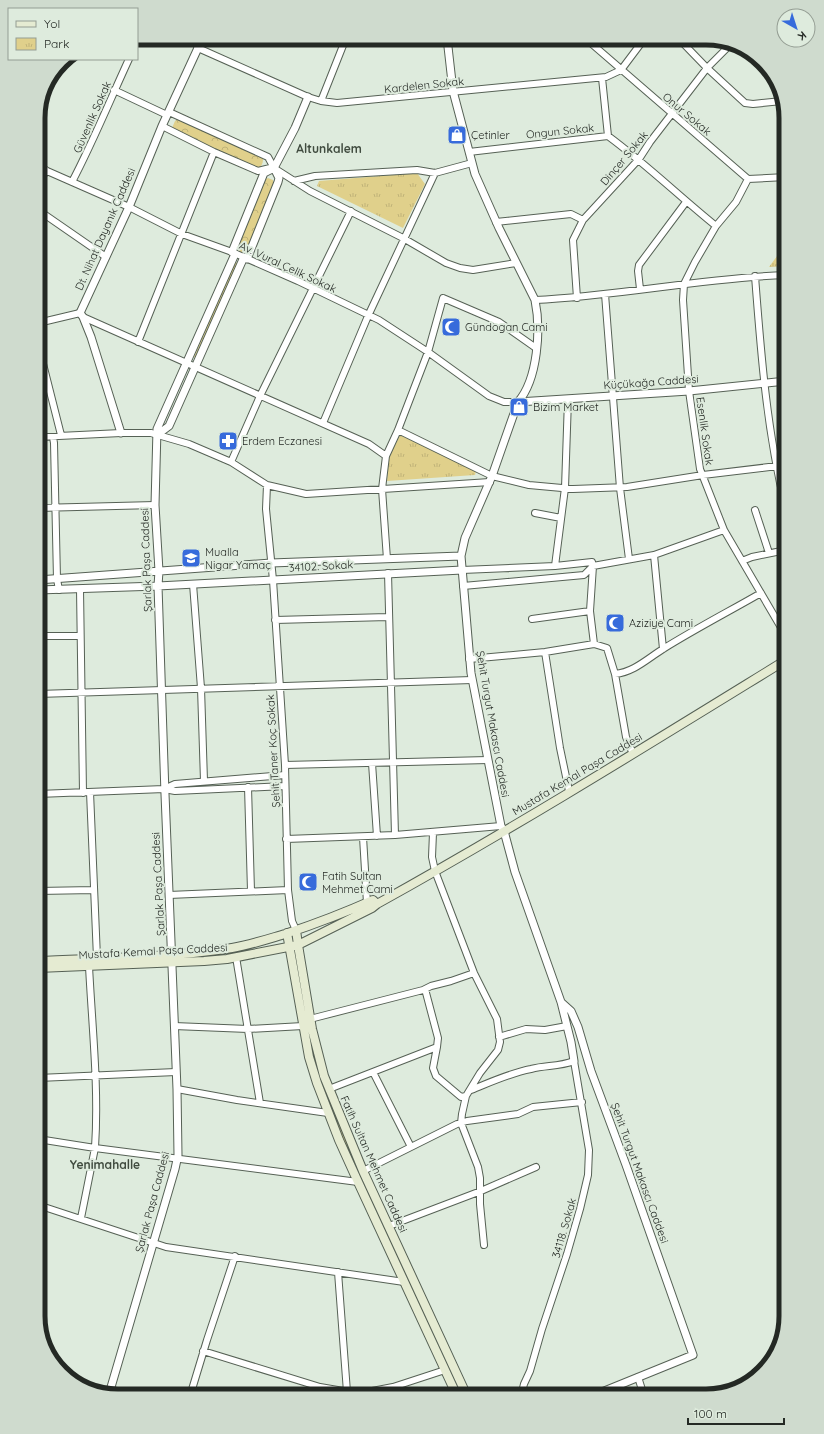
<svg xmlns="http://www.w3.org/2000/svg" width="824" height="1434" viewBox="0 0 824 1434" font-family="Quicksand,sans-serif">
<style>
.grass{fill:url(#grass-dots)}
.forest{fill:url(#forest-crowns)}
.park{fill:url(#park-tufts)}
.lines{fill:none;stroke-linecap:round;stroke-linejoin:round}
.minor-casing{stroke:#566155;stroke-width:8}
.tertiary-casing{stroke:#566155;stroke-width:9}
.secondary-casing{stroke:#566155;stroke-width:10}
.minor{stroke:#fff;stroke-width:6}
.tertiary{stroke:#fff;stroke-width:7}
.secondary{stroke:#e5ebd2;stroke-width:8}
.labels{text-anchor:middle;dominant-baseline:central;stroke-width:4;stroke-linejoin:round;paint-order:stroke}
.street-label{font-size:11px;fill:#242924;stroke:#deebdd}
.poi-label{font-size:11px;fill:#242924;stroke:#deebdd;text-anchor:start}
.neighbourhood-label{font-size:12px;font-weight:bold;fill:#404b3f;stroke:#deebdd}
.rim{fill:none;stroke:#242924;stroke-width:5}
</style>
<defs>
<pattern id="grass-dots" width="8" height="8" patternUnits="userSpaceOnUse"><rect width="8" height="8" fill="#e0d08b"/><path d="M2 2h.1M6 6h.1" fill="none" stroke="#c0b378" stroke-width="1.8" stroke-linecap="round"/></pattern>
<pattern id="forest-crowns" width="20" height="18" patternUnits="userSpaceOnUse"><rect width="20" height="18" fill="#e0d08b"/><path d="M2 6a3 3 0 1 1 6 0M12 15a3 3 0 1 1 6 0" fill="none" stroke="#c0b378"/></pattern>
<pattern id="park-tufts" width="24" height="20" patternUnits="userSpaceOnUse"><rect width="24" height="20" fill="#e0d08b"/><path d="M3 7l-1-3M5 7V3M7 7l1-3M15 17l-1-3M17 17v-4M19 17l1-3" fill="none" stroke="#c0b378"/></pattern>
</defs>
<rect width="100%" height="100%" fill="#deebdd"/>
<path class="grass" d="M235 262 238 263 196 358 194 357Z
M293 955H296L323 1082 338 1120 407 1272 404 1274 333 1116 320 1084 314 1060Z
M409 1282 411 1283 464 1396H461L409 1284Z"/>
<path class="forest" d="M178 119 261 157 263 159C263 164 261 167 257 169L173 131 172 128 175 121Z
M268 178 273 180 274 185 248 250 245 253 239 252 237 248 264 180Z"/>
<path class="park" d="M417 173 425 184 403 228 317 186 319 181Z
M783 248H786V266L769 267Z
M400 435 476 471 475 475 387 481 389 457Z"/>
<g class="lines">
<g class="minor-casing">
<path id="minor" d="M585 38 748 179 786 177
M678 38 707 68 745 103 753 104 782 101
M137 42 139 38
M198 48 308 97 321 101 337 103 606 77 621 70 645 38
M602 78 608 136
M114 90 167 115
M321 101 346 38
M169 112 268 157 274 168 310 191 403 238 446 263 460 268 473 270 516 263
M162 126 214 152 258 171 270 168
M469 152 608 136C646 164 680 197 716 226
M38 167 129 207 182 234 232 252 298 281 379 320 428 352 489 396 504 402H518
M748 179 736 202 716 226 695 262 684 284 683 300 689 391 700 469 724 530 786 636
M294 181 315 176 417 170 435 173 472 163
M72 182C93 142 110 100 129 59
M38 187 46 170
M38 210 106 257
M496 222 571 214 583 220
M755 276C761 355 767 433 786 509
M640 289 638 271 639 265 686 202
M605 294 620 488 629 559
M577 298 573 240 583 220 639 159 650 142 707 68 730 45
M535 300C619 296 702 278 786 275
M83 317 369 444 386 456
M38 323 80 313
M138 342 214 152
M38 344 61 435
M323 423 368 316 435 173
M398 430 492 476 529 485 573 489 627 487 703 475 786 465
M38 437 121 433H151L189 444 231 462 267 485 306 494 490 482
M53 437 54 443 57 579 59 590
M231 462 260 396 351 211
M267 485 266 509 273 580 285 765 288 890 292 921 296 930
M38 508 155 505
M755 510 769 553
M535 513 561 518
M654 555 663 649
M387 559 382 489 386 456 398 430 428 352 443 298 499 322 536 348
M742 561 752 557 786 550
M555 566 565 488 568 399
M593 566 590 611 594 644
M462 570 555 566 592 562 593 566 654 555 724 530
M388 573 395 835
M193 584 201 688 204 781
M463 586 584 575 593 566
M80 589 83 793
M532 619 590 611
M275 620 388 617
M38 636H80
M545 652 560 748 569 791
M469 659 545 652 594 644 607 648 615 674C634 672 647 659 663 649 695 629 728 612 761 593
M615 674 626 737 633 754
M38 694 472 680
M372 763 377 836
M285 765 488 760
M285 775 175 784 164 789 175 791 285 786
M248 787 251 891
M90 792 97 958
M38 794 164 789
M433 833 432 857 435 871 474 973 497 1019 500 1042 498 1050 480 1073 466 1096 461 1097 436 1076 433 1068 437 1047
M363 837 367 903
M286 839 395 835 501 826
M38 891 94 890
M169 895 288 890
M236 957 260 1103
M310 1019 423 990 431 986 451 981 474 973
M174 1026 248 1029 303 1026
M499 1037 526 1029 545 1030 567 1026
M373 1072 411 1147
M38 1078 176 1072
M177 1089 237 1100 328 1113
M329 1089 437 1047 438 1038 425 989
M471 1090C491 1082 510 1073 531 1069 547 1065 558 1067 574 1061L589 1150 588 1175 580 1209 567 1254 542 1329 530 1371 524 1384 521 1396
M466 1096 462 1114 461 1123 478 1167 480 1178V1204L484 1245
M38 1139 95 1148 358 1182
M363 1171 457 1124 467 1121 518 1114 533 1107 582 1102
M38 1205 166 1247 404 1282
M81 1218 95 1148C99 1088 92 1026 89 966
M389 1226 481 1191 536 1167
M338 1272 347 1392
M203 1351 320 1387 355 1393 367 1392 393 1387 445 1370
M638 1377 644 1396
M190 1396 207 1340 235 1256
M317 1396 320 1387"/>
</g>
<g class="tertiary-casing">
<path id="tertiary" d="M447 38 453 91 475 174 499 228 535 300C541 329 538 379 518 402L492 476 465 538 461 556 471 673 501 826 504 831 515 872 561 1002 571 1042 574 1061
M232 252 262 178 264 173 274 168 295 128 308 97
M247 259 278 182 279 178 274 168
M518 402 689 391 786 381
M121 433 91 337 83 317 80 313 129 207 162 126 198 48 195 38
M157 435 169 426 244 257
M38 580 271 563 461 556
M38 590 158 586 462 570
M561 1002 571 1011 578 1027 591 1071 626 1165 693 1355 592 1396
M109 1394 175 1169 178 1155 177 1089 165 794 158 586 159 571 155 505 157 429 235 254"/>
</g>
<g class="secondary-casing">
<path id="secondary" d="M296 930 298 945 312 1029 324 1076 363 1171 467 1396
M287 933 309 1057 317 1083 339 1140 358 1182 457 1396
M38 961C102 958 168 958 232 948 250 945 268 939 285 934 315 924 344 913 373 900L377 904
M38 968 204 961 227 959 298 945 372 908 377 904C516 827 651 743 786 660"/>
</g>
<use href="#minor" class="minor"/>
<use href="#tertiary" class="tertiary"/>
<use href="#secondary" class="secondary"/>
</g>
<defs>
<g id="shop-square" transform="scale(1)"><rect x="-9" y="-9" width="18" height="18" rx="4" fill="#376bdb" stroke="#deebdd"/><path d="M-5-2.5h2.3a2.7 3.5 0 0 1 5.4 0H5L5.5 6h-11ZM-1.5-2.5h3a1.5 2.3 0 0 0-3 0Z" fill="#fff"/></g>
<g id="mosque-square" transform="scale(1)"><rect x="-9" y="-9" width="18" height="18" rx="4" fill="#376bdb" stroke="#deebdd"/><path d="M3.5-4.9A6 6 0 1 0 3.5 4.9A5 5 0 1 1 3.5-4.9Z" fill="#fff"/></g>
<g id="pharmacy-square" transform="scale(1)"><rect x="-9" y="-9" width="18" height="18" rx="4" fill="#376bdb" stroke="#deebdd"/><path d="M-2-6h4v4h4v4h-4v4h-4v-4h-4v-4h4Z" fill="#fff"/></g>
<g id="school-square" transform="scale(1)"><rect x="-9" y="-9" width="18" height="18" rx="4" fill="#376bdb" stroke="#deebdd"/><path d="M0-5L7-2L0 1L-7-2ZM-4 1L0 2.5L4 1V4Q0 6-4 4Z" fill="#fff"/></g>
</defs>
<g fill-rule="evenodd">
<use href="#shop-square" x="457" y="135"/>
<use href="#mosque-square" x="451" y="327"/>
<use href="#shop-square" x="519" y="407"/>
<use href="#pharmacy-square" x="228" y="441"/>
<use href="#school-square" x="191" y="558"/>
<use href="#mosque-square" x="615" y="623"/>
<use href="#mosque-square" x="308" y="882"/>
</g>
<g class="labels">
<g class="street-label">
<text transform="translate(424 85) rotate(-6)">Kardelen Sokak</text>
<text transform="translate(687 114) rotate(40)">Onur Sokak</text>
<text transform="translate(92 117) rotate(-66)">Güvenlik Sokak</text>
<text transform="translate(560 131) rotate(-6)">Ongun Sokak</text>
<text transform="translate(624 158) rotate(-50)">Dinçer Sokak</text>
<text transform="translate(105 229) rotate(-66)">Dt. Nihat Dayanık Caddesi</text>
<text transform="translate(288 267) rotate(25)">Av. Vural Çelik Sokak</text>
<text transform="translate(651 382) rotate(-4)">Küçükağa Caddesi</text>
<text transform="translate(705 431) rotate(82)">Esenlik Sokak</text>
<text transform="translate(146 560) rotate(-92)">Şarlak Paşa Caddesi</text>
<text transform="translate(321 566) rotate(-3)">34102. Sokak</text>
<text transform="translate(493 724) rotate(80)">Şehit Turgut Makascı Caddesi</text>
<text transform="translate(273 751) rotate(-93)">Şehit Taner Koç Sokak</text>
<text transform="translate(577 774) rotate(-31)">Mustafa Kemal Paşa Caddesi</text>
<text transform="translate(158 884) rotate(-93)">Şarlak Paşa Caddesi</text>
<text transform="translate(153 951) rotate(-3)">Mustafa Kemal Paşa Caddesi</text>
<text transform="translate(374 1164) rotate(66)">Fatih Sultan Mehmet Caddesi</text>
<text transform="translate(640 1173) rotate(70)">Şehit Turgut Makascı Caddesi</text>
<text transform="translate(152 1202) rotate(-75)">Şarlak Paşa Caddesi</text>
<text transform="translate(564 1228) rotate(-74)">34118. Sokak</text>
</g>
<g class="poi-label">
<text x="471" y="135">Çetinler</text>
<text x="465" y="327">Gündogan Cami</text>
<text x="533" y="407">Bizim Market</text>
<text x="242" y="441">Erdem Eczanesi</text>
<text x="205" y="552">Mualla<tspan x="205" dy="13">Nigar Yamaç</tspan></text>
<text x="629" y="623">Aziziye Cami</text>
<text x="322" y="876">Fatih Sultan<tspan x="322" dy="13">Mehmet Cami</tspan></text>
</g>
<g class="neighbourhood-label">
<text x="329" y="148">Altunkalem</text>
<text x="105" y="1164">Yenimahalle</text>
</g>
</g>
<path d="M0 0H824V1434H0ZM118 45H706A73 73 0 0 1 779 118V1316A73 73 0 0 1 706 1389H118A73 73 0 0 1 45 1316V118A73 73 0 0 1 118 45Z" fill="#cfdbce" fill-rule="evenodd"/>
<path class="rim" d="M118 45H706A73 73 0 0 1 779 118V1316A73 73 0 0 1 706 1389H118A73 73 0 0 1 45 1316V118A73 73 0 0 1 118 45Z"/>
<rect x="8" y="8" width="130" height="52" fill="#deebdd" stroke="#949d93"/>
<rect x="16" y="21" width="20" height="6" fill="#e5ebd2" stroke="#949d93"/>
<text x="44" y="28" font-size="12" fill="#242924">Yol</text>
<rect x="16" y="38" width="20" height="12" fill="url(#park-tufts)" stroke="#949d93"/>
<text x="44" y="48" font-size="12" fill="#242924">Park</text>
<g transform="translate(796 28) rotate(141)"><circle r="19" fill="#deebdd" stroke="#949d93"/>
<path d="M0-3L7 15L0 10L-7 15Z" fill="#376bdb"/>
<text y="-6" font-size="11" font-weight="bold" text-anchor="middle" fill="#242924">K</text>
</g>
<path d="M688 1418v6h96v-6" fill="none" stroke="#242924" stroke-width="2"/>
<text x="694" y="1418" font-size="12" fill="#242924" stroke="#deebdd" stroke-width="3" paint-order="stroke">100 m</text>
</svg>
